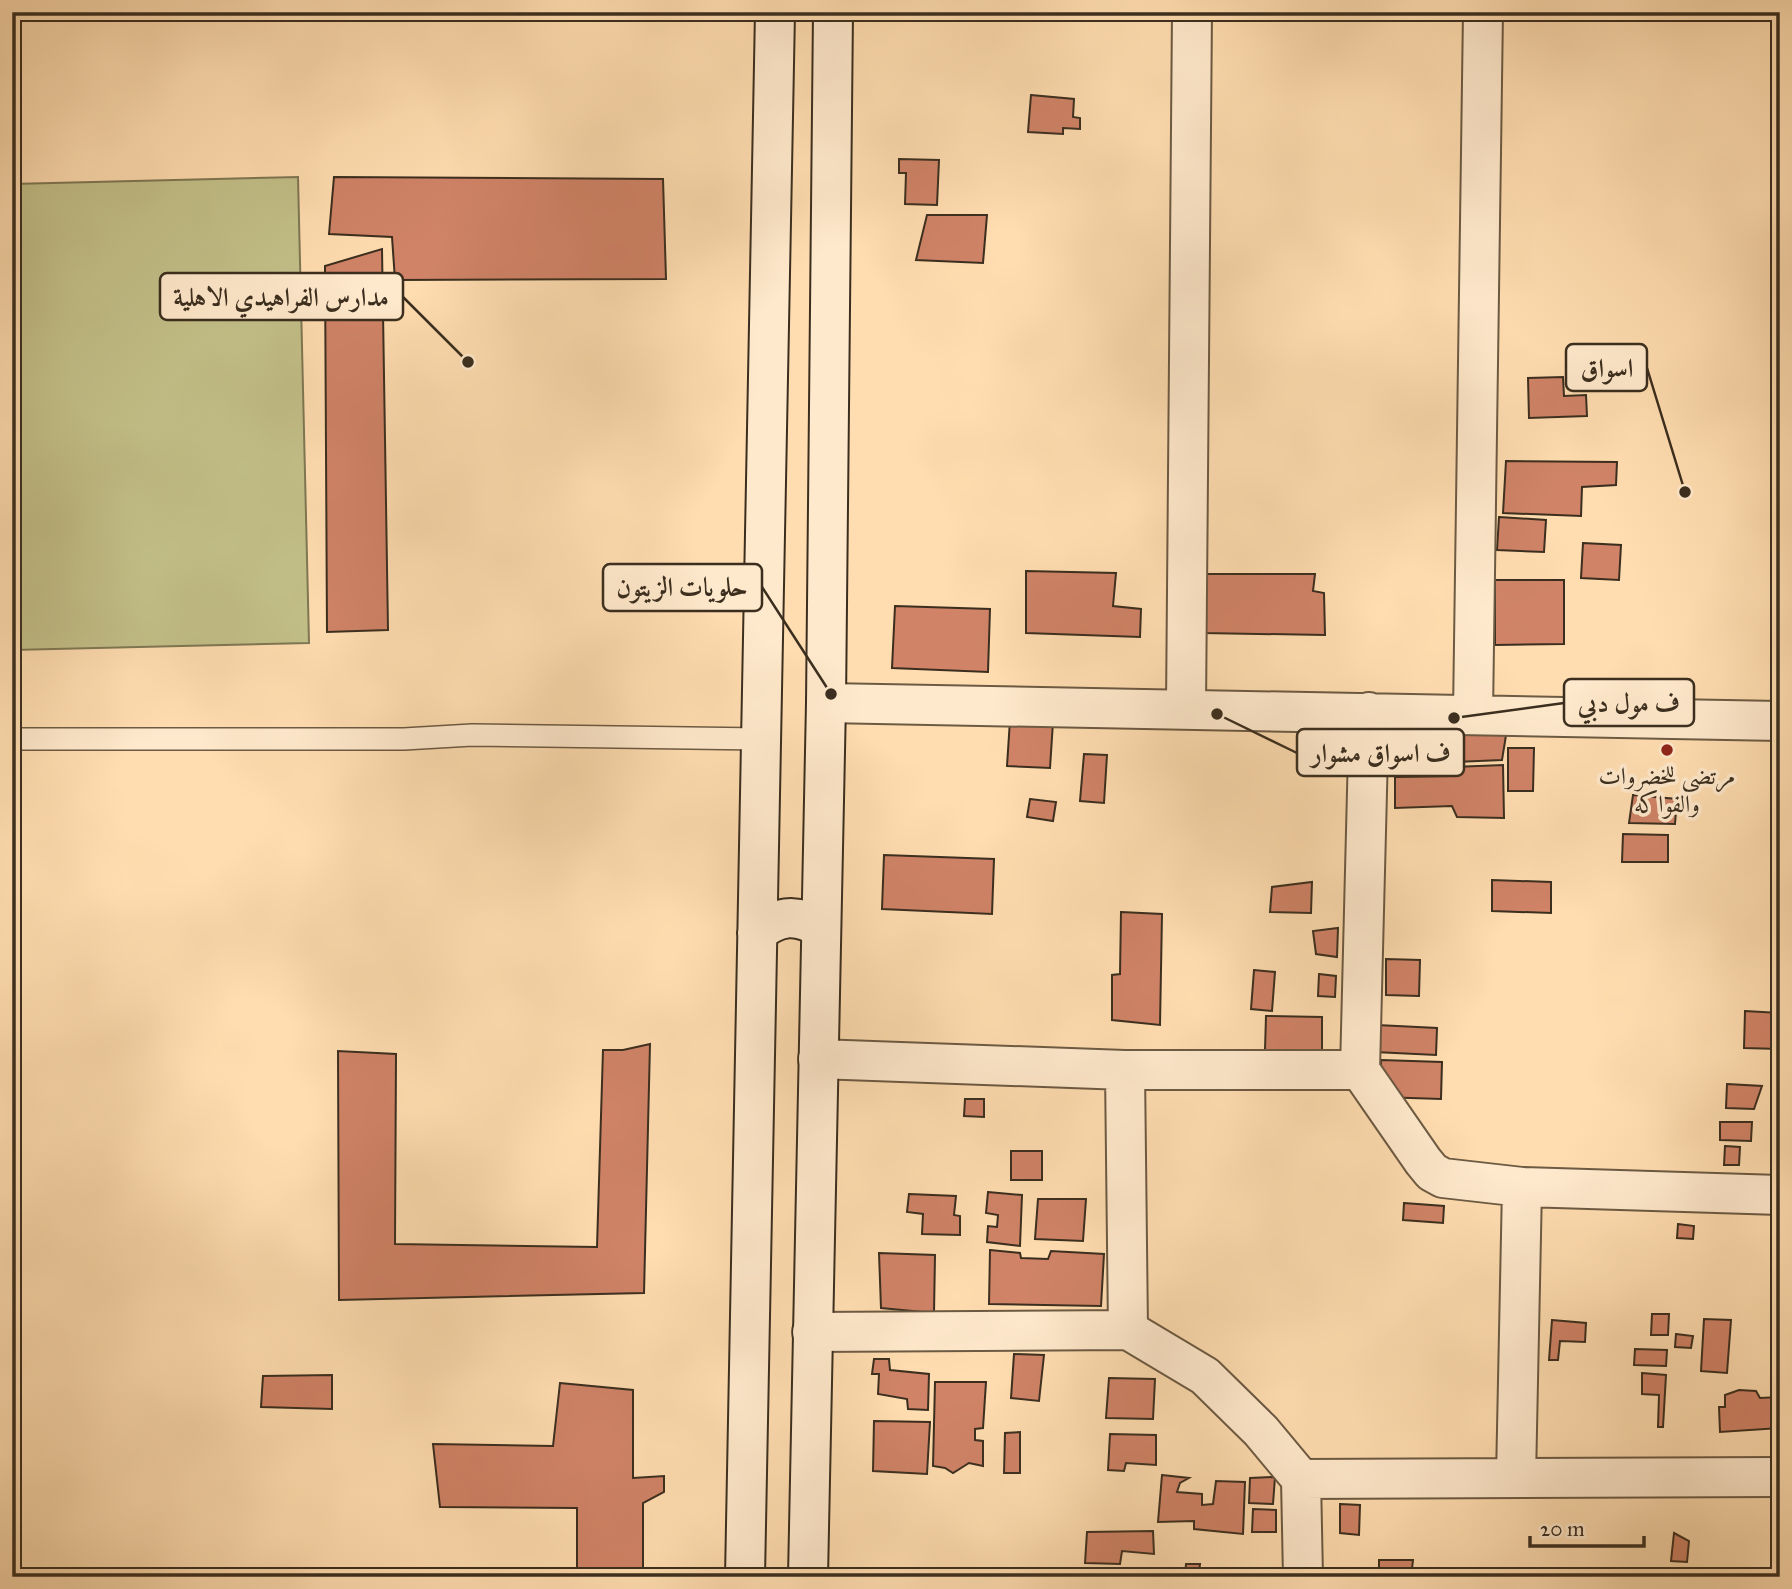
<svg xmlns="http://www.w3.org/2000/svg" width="1792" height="1589" viewBox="0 0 1792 1589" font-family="'IM FELL Great Primer',Amiri,serif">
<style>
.green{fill:#c3c089;stroke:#7f7754;stroke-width:2}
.building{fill:#d08367;stroke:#3b2e1f;stroke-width:2}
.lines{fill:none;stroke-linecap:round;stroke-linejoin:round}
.lane-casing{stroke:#6c5a43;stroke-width:24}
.street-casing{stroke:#6c5a43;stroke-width:42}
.secondary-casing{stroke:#3b2e1f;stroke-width:42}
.lane{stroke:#ffe9cc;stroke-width:21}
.street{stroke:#ffe9cc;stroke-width:38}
.secondary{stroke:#ffe9cc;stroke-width:38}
.poi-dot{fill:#8f2418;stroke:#ffe9cc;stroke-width:2.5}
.labels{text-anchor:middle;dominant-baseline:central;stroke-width:7;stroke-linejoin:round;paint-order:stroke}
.poi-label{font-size:24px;fill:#3b2e1f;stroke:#ffe9cc}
.leader{fill:none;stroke:#3b2e1f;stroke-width:2.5}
.callout-dot{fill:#3b2e1f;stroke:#ffe9cc;stroke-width:2.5}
.callout{fill:#ffe9cc;stroke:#3b2e1f;stroke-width:2.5}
.callout-label{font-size:26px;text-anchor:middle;font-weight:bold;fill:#3b2e1f}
</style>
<rect width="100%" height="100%" fill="#ffddb0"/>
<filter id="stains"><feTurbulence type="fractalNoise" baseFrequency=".00286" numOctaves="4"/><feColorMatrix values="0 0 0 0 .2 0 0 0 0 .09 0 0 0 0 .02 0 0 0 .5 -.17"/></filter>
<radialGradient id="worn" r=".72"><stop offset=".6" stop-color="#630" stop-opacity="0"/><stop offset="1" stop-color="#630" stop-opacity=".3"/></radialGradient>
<path class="green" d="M298 177 309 643 12 650V184Z"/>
<path class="building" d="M1031 95 1074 99 1073 117 1080 118V129L1063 128V134L1028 132Z
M899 159 939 160 937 205 905 204 906 173H899Z
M334 177 663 179 666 279 395 280 392 237 329 234Z
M927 215H987L983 263 916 260Z
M382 249 388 630 327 632 325 266Z
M1563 377 1564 396 1586 395 1587 416 1529 418 1528 378Z
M1506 461 1617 462 1616 485 1582 487 1581 516 1503 513Z
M1499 517 1546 520 1544 552 1497 550Z
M1583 543 1621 545 1619 580 1581 578Z
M1026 571 1116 573 1113 606 1141 609 1140 637 1026 633Z
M1204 574H1315L1313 591 1324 593 1325 635 1203 633Z
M1495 580H1564V644L1495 645Z
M895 606 990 609 988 672 892 668Z
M1455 719 1508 723 1502 760 1455 762Z
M1010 720 1053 722 1050 768 1007 766Z
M1391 720 1448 721 1447 767 1390 766Z
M1508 748H1534L1533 791H1508Z
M1084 754 1107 755 1104 803 1080 801Z
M1503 765 1504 818 1457 817 1452 806 1395 808V777L1450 776 1453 767Z
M1633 795 1677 799 1675 824 1629 823Z
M1030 799 1056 802 1053 821 1027 817Z
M1623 834 1668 835V862H1622Z
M884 855 994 859 992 914 882 909Z
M1492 880 1551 882V913L1492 911Z
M1312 882 1311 913 1270 912 1272 887Z
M1121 912 1162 914 1160 1025 1112 1020V975L1120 974Z
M1338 928 1337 957 1316 954 1313 931Z
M1386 959 1420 960 1419 996 1386 995Z
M1254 970 1275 972 1272 1011 1251 1009Z
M1319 974 1336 976 1335 997 1318 996Z
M1745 1011 1780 1013V1049L1744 1048Z
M1266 1016 1322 1017V1052L1265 1050Z
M1377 1025 1437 1028 1436 1055 1375 1052Z
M650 1044 644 1293 339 1300 338 1051 396 1054 395 1244 597 1247 603 1050H623Z
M1381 1060 1442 1062 1441 1099 1380 1097Z
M1727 1084 1762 1086 1754 1109 1726 1108Z
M965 1099H984V1117L964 1116Z
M1720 1122H1752L1751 1141 1720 1140Z
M1725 1146 1740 1147 1739 1165H1724Z
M1011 1151H1042V1180H1011Z
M988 1192 1022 1195 1020 1246 987 1242 988 1226 997 1227 998 1215 986 1213Z
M909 1194 956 1196 954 1215 960 1216V1235L922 1234 923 1214 907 1212Z
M1038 1199H1086L1083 1241 1035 1239Z
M1404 1203 1444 1206 1443 1223 1403 1220Z
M1678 1224 1694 1226 1693 1239 1677 1238Z
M990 1250 1020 1253 1021 1258 1048 1259 1051 1251 1104 1254 1101 1306 989 1304Z
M879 1253 935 1255 934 1313 881 1308Z
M1652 1314H1669L1668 1335H1651Z
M1704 1319 1731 1320 1727 1373 1701 1371Z
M1552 1320 1586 1323 1585 1342 1560 1341 1558 1360H1549Z
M1676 1334 1693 1336 1691 1348 1675 1347Z
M1635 1349 1667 1350 1666 1366 1634 1365Z
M1014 1354 1044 1355 1039 1401 1011 1398Z
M874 1359H889L890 1370 929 1374 928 1410 908 1409 907 1399 878 1394 879 1374H872Z
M1642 1373 1666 1375 1663 1427H1658L1659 1395 1642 1394Z
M332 1375V1409L261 1407 263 1376Z
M1109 1378 1155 1379 1153 1419 1106 1418Z
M935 1382H986L983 1428 975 1429V1440L983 1441V1466L969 1463 953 1473 945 1468 933 1466Z
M560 1383 633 1390V1478L664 1476V1492L643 1503V1577H577V1508L440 1507 433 1444 553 1446Z
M1739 1390 1756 1391 1760 1398 1779 1397 1780 1428 1720 1432 1719 1407H1725V1395Z
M874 1421 930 1422 927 1474 873 1471Z
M1020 1432V1473H1004L1005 1433Z
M1110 1434 1156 1435V1465L1126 1463 1124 1471 1108 1470Z
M1162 1475 1189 1478 1180 1483 1177 1492 1202 1494V1505L1213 1504 1216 1481 1245 1482 1243 1534 1194 1529V1521L1158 1522Z
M1275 1477 1273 1504 1249 1503 1250 1478Z
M1340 1504 1360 1505 1359 1535 1340 1533Z
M1253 1509 1276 1510V1532H1252Z
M1153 1531 1154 1554 1122 1551 1120 1564 1085 1563 1087 1532Z
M1674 1533 1689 1541 1687 1562 1671 1561Z
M1379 1560H1413L1411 1577 1379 1576Z
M1186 1564H1200L1199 1572 1215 1573V1577H1185Z"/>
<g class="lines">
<g class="lane-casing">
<path id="lane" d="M12 739H404L472 735 761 739"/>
</g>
<g class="street-casing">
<path id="street" d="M826 703 1780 721
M1186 708 1192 12
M1473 714 1483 12
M818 1059 1125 1070H1360L1369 712
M1125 1070 1128 1330
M1360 1070 1423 1161 1432 1172 1443 1178 1522 1187 1780 1195
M812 1332 1128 1330 1205 1376 1261 1431 1301 1479 1303 1577
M1516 1478 1522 1187
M1301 1479 1780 1477"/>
</g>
<g class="secondary-casing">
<path id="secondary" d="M757 933C778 915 798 913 821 929
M745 1577 775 12
M808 1577 826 703 833 12"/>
</g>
<use href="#lane" class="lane"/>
<use href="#street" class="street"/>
<use href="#secondary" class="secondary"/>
</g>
<circle class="poi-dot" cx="1667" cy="750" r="7"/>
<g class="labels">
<g class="poi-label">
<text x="1667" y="776">مرتضى للخضروات<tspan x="1667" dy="28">والفواكه</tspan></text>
</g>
</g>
<path class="leader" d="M468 362L403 297M1685 492L1647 368M831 694L762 587M1454 718L1564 703M1217 714L1297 753"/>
<g class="callout-dot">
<circle cx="468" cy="362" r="7"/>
<circle cx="1685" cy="492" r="7"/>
<circle cx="831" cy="694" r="7"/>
<circle cx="1454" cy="718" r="7"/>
<circle cx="1217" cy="714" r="7"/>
</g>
<g class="callout">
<rect x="160" y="273" width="243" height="47" rx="7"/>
<rect x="1566" y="344" width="81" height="47" rx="7"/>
<rect x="603" y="564" width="159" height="47" rx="7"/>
<rect x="1564" y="679" width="130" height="47" rx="7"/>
<rect x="1297" y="729" width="167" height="47" rx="7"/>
</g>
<g class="callout-label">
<text x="281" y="306">مدارس الفراهيدي الاهلية</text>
<text x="1607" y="377">اسواق</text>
<text x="682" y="596">حلويات الزيتون</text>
<text x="1629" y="712">ف مول دبي</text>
<text x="1381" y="762">ف اسواق مشوار</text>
</g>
<rect width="1792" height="1589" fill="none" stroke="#ffddb0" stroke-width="42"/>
<rect x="14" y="14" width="1764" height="1561" fill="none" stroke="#3b2e1f" stroke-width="3.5"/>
<rect x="21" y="21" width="1750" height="1547" fill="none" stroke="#3b2e1f" stroke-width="2"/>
<path d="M1530 1536v10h114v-10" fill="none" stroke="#3b2e1f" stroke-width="3.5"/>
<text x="1540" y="1536" font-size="21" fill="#3b2e1f" stroke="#ffe9cc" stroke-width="5" paint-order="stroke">20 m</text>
<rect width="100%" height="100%" filter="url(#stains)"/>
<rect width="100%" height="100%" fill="url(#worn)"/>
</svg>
